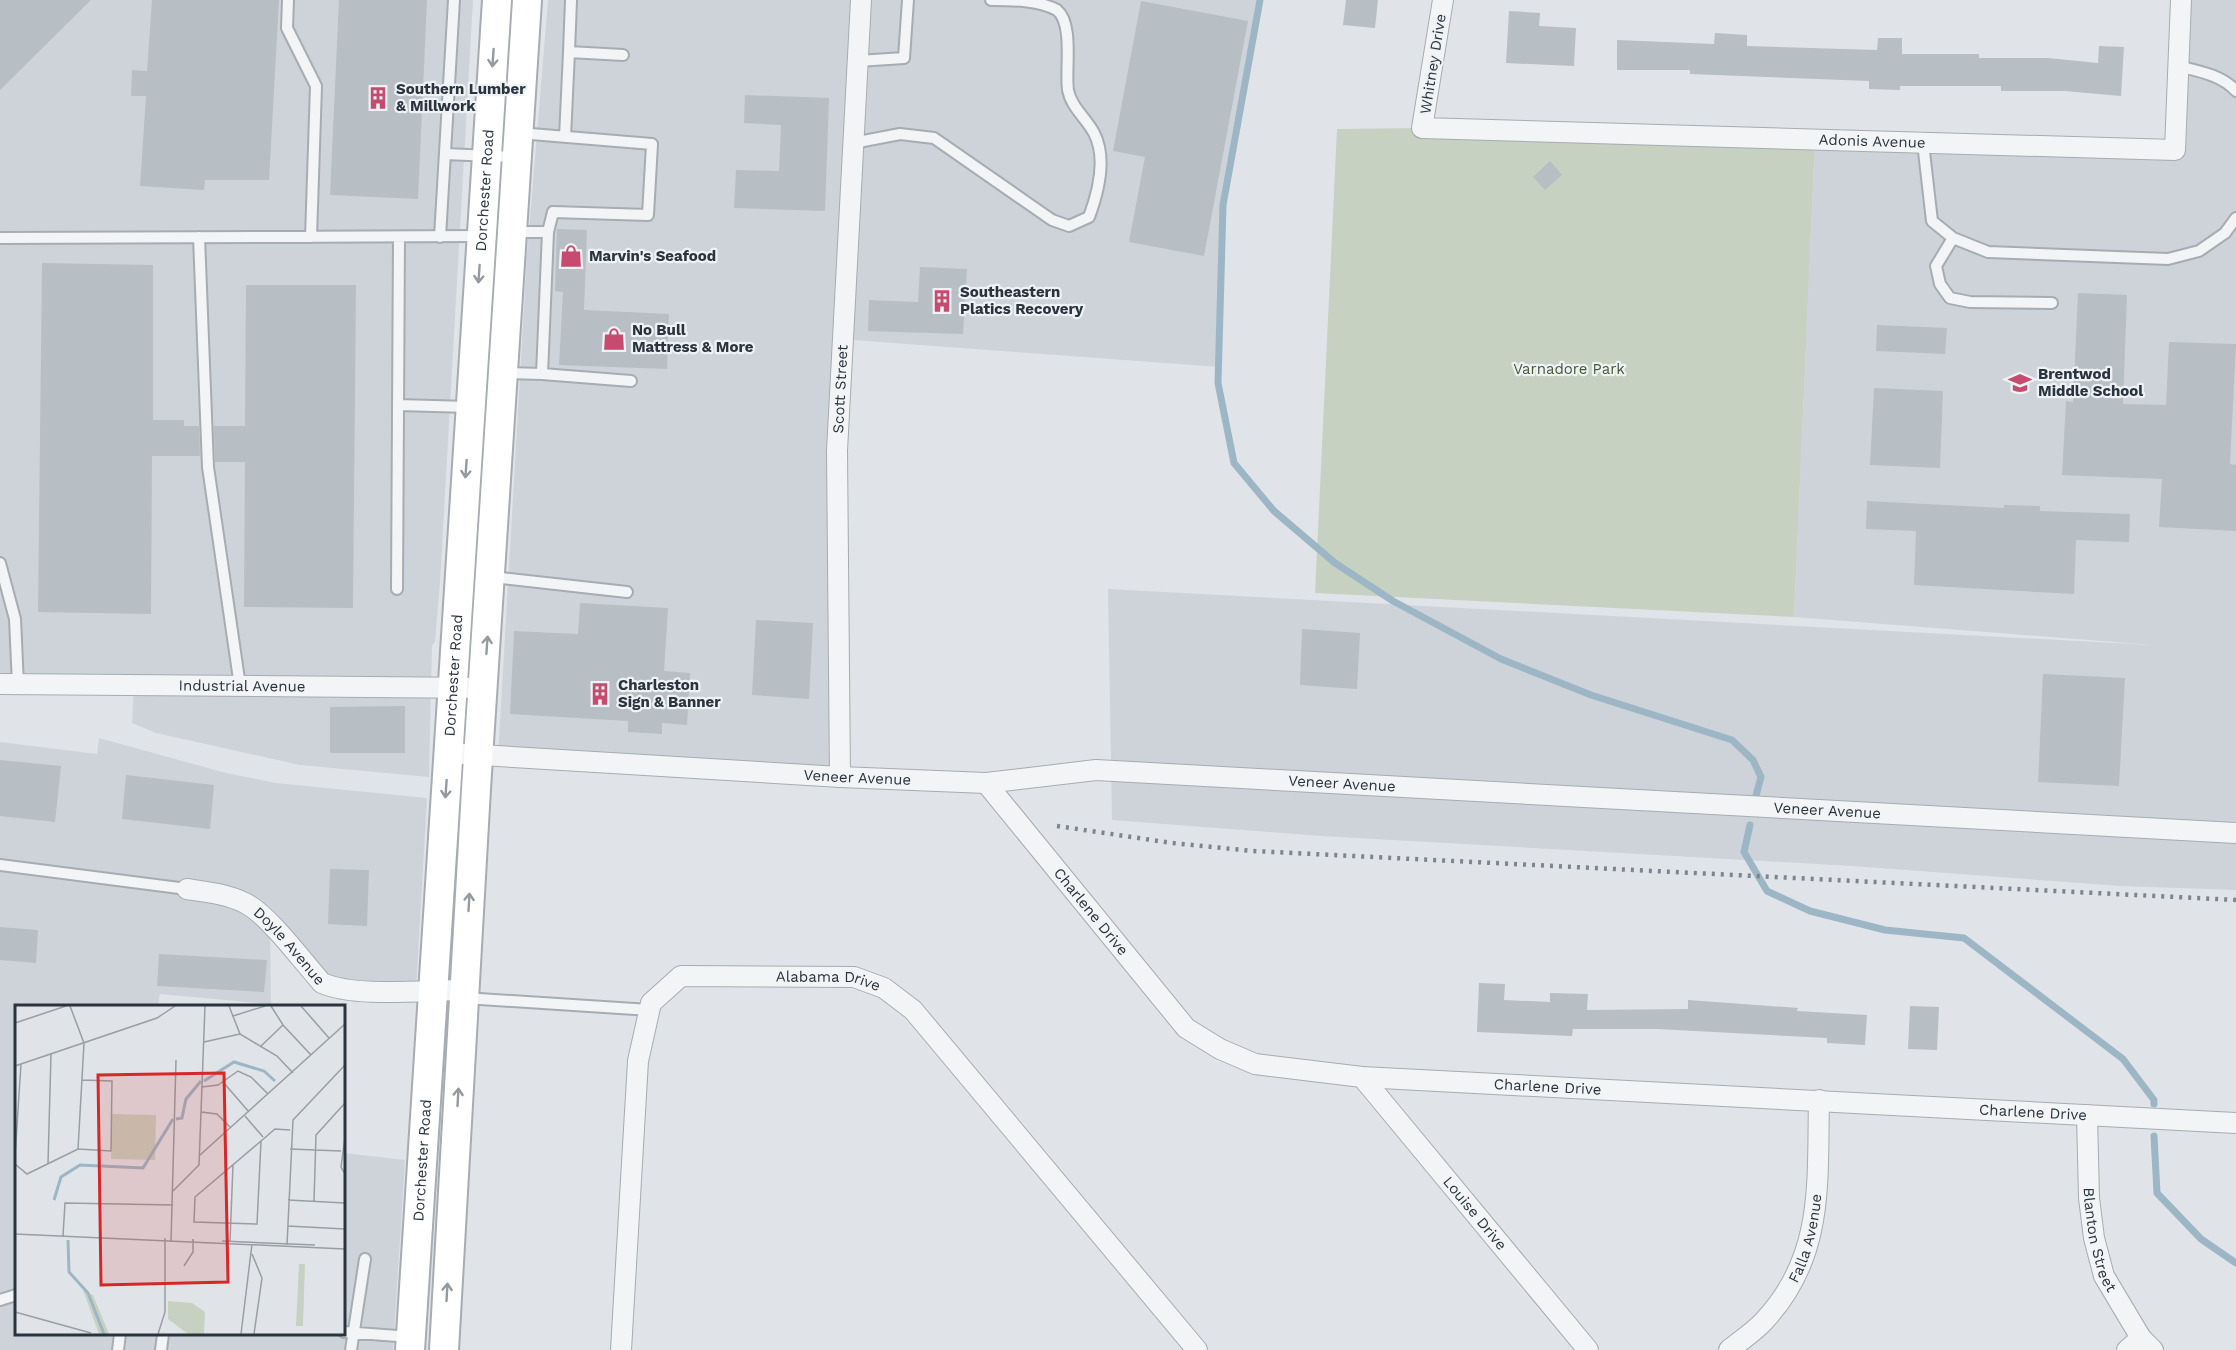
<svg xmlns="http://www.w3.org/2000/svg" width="2236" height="1350" viewBox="0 0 2236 1350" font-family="'Work Sans',sans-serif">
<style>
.built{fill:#ced3da}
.green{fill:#c7d1c1}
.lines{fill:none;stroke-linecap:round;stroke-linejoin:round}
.stream{stroke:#9cb6c6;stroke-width:7}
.building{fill:#b7bec4}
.service-casing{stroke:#a5acb2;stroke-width:14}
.minor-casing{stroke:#a5acb2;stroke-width:22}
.secondary-casing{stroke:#a5acb2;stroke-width:32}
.service{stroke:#f2f4f6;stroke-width:10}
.minor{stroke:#f2f4f6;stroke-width:20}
.secondary{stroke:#fff;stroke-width:28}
.rail{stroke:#7a8590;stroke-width:4.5;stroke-dasharray:3 6;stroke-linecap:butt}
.oneway{stroke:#949a9e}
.labels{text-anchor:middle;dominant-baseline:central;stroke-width:4.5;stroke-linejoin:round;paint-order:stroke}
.street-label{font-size:15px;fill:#29343e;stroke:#eff2f5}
.poi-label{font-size:15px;font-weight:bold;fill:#29343e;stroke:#eff2f5;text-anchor:start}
.park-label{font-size:15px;fill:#425937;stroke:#eff2f5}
.inset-river{fill:none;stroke:#9cb6c6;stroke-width:3}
.inset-road{fill:none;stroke:#979ea4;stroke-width:1.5}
.view{fill:#d62828;fill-opacity:0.15;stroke:#d62828;stroke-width:3}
.inset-edge{fill:none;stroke:#29343e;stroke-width:3}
</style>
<rect width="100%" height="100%" fill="#e0e4e8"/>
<path class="built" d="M0 0H473L440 583 435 642 432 645 429 777 300 765 156 733 132 723 134 686 0 684Z
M548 0H1260L1223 205 1219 367 840 339V777L498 757 527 255Z
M2180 0H2236V890L2120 886 1852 866 1321 836 1112 820 1108 589 2152 645 1794 617 1815 141 2174 150Z
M99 738 226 773 276 783 427 798 416 990 334 988 270 926 271 1004 160 994 158 1006H16V1334H344V1153L405 1160 393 1350H0V742L97 754Z"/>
<path class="green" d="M1422 128 1815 141 1794 617 1315 593 1337 129Z"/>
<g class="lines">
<path class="stream" d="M1260 0 1223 205 1218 383 1234 463 1274 511 1335 563 1393 601 1501 659 1591 695 1732 740 1753 760 1761 777 1754 803
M1750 825 1744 852 1767 891 1810 911 1885 930 1964 938 2123 1059 2154 1100V1104
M2154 1136 2157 1193 2201 1239 2236 1263"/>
</g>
<path class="building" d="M0 0H91L0 90Z
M152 0H279L269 180H205L204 190 140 186 146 96H131L132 70 147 71Z
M339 0H427L418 199 330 195Z
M1346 0H1378L1375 28 1343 25Z
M1141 1 1248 21 1204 256 1129 242 1145 157 1113 151Z
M1509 11 1540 13 1539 26 1576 28 1574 66 1506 63Z
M1715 33 1747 35V46L1877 50 1878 38H1902V54H1979V58H2048L2098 63 2099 46 2124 47 2121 96 2065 91H2001V86H1900V90L1869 89V81L1690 74V70H1617V40L1714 44Z
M745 95 829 98 825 211 734 208 736 170 779 171 781 125 744 123Z
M1550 161 1562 175 1545 190 1533 177Z
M557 229 587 230 584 310 669 314 667 369 559 365 563 292 555 291Z
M42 263 153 265V420H184V426H199L200 456H152L151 614 38 612Z
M920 267 967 269 963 334 868 331 869 300 918 302Z
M246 285H356L353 608 244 607 245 462H215L214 426H245Z
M2078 293 2127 295 2123 404 2166 405 2169 342 2236 344 2230 464 2236 465V531L2159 527 2162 479 2062 475 2066 401 2073 402Z
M1877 325 1947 328 1945 354 1876 351Z
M1874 388 1943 391 1940 468 1870 465Z
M1867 501 2004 508V505L2040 506V511L2130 514 2129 542 2076 540 2074 594 1914 585 1916 531 1866 529Z
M580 603 668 608 664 671 690 673 687 725 662 723V734L628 732V721L510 714 514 631 578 634Z
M756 620 813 623 809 699 752 695Z
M1302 629 1360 633 1357 689 1300 685Z
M2043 674 2125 678 2119 786 2038 782Z
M405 706V753H330V707Z
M0 760 61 766 55 822 0 816Z
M126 775 214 785 210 829 122 819Z
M330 869 369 870 367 926 328 924Z
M0 927 38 930 36 963 0 960Z
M159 954 267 960 264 992 157 986Z
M1479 983 1505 984 1504 1000 1550 1002V993L1588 994 1587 1010 1688 1009V1000L1798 1008 1797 1011 1867 1015 1865 1045 1827 1043V1038L1657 1029H1573L1572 1036 1477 1032Z
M1910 1006 1939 1007 1937 1050 1908 1049Z"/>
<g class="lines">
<g class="service-casing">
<path id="service" d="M288 0 287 28 316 86 311 237
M571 0 569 52 623 55
M858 61 904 58 908 0
M2178 66C2198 71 2222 75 2236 91
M565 137 569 52
M853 143 900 134 934 138 1052 220 1069 226 1089 217C1098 193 1107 158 1094 133 1086 118 1071 107 1068 90 1065 70 1074 24 1057 10 1038 0 1013 0 991 0
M1923 143 1932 221 1953 238 1988 252 2168 259 2199 251 2225 233 2236 218
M445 154 516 157
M513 232H548
M199 237 208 467 240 686
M440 237 454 0
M0 238 480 236
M1953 238 1936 266 1940 284 1950 298 1970 302 2052 303
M504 373 542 374 548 232 553 212 648 215 652 144 519 133
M542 374 631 381
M398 405 469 407
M0 563 15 619 18 685
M492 577 627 592
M397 589 399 237
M0 865 187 889
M464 998 650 1010
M0 1300 16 1295
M344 1332 411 1337
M118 1350 120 1334
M161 1350 163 1334
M351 1350 365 1259"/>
</g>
<g class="minor-casing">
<g id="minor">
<path id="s1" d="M1443 0 1422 128 2175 150 2181 0"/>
<path id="s2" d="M0 684 483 688"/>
<path id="s3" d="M448 753 840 777 986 783 1096 770 2236 833"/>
<path id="s4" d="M840 777 837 451 861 0"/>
<path id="s5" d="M986 783 1186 1028 1220 1049 1255 1064 1362 1077 2236 1123"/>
<path id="s6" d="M187 889C207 892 227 894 245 903 269 915 303 962 322 983 356 998 425 990 464 990"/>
<path id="s7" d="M1362 1077 1588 1350"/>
<path id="s8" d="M2087 1115 2089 1198 2094 1238 2104 1276 2141 1338 2153 1350"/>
<path id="s9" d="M621 1350 638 1061 651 1003 681 976 854 977 884 988 913 1010 1197 1350"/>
<path id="s10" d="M1729 1350C1740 1341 1754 1332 1764 1321 1825 1256 1817 1182 1819 1100"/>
<path d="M2127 1350 2141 1338"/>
</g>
</g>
<g class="secondary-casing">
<g id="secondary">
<path id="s11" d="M410 1350 497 0"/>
<path d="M444 1350 476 789 527 0"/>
</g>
</g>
<use href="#service" class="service"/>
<use href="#minor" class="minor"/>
<use href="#secondary" class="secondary"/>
<path class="rail" d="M1057 826 1172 843 1253 851 2236 900"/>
</g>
<defs><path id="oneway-shaft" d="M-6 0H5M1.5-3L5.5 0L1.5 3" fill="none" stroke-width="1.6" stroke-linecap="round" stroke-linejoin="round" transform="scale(1.5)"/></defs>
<g class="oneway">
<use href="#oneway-shaft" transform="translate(493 58) rotate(94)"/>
<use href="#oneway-shaft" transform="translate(479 274) rotate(94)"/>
<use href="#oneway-shaft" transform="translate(466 469) rotate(94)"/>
<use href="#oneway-shaft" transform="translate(487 645) rotate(-86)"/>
<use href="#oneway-shaft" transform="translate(446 789) rotate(94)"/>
<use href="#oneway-shaft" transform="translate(469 902) rotate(-87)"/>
<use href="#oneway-shaft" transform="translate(458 1097) rotate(-87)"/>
<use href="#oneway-shaft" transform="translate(447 1292) rotate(-87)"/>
</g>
<defs>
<g id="building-bare" transform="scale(1.8)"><path d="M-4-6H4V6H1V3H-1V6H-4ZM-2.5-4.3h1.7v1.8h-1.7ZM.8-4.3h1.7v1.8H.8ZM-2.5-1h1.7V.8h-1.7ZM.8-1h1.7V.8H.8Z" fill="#c64b6e" stroke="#eff2f5" stroke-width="2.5" paint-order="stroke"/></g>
<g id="shop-bare" transform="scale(1.8)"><path d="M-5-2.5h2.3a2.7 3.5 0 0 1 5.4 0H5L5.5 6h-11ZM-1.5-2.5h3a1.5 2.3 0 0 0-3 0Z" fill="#c64b6e" stroke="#eff2f5" stroke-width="2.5" paint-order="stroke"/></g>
<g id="school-bare" transform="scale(1.8)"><path d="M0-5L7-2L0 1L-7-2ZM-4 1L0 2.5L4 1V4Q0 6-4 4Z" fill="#c64b6e" stroke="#eff2f5" stroke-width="2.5" paint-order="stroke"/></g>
</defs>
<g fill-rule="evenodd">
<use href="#building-bare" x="378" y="98"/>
<use href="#shop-bare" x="571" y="256"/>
<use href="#building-bare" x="942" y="301"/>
<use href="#shop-bare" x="614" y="339"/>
<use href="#school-bare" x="2020" y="383"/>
<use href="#building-bare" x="600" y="694"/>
</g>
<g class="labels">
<g class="street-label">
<text transform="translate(1433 64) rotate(-81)">Whitney Drive</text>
<text stroke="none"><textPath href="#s1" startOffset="580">Adonis Avenue</textPath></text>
<text stroke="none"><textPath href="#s11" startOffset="1162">Dorchester Road</textPath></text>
<text stroke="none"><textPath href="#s4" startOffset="388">Scott Street</textPath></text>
<text stroke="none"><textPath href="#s11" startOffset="676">Dorchester Road</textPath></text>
<text stroke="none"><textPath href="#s2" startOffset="242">Industrial Avenue</textPath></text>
<text stroke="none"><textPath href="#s3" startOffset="410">Veneer Avenue</textPath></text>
<text stroke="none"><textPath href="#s3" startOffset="896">Veneer Avenue</textPath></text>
<text stroke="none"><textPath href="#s3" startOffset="1382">Veneer Avenue</textPath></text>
<text stroke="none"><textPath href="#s5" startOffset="166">Charlene Drive</textPath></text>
<text stroke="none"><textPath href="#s6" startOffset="122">Doyle Avenue</textPath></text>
<text stroke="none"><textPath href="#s9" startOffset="537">Alabama Drive</textPath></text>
<text stroke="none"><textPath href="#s5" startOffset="688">Charlene Drive</textPath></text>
<text stroke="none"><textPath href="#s5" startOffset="1174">Charlene Drive</textPath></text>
<text stroke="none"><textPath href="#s11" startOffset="190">Dorchester Road</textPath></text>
<text stroke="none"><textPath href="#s7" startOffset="177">Louise Drive</textPath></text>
<text stroke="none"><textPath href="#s10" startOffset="140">Falla Avenue</textPath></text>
<text stroke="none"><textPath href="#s8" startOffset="126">Blanton Street</textPath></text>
</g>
<g class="poi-label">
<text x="396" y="89">Southern Lumber<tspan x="396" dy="17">&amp; Millwork</tspan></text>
<text x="589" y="256">Marvin's Seafood</text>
<text x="960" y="292">Southeastern<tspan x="960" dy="17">Platics Recovery</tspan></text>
<text x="632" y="330">No Bull<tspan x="632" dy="17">Mattress &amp; More</tspan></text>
<text x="2038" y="374">Brentwod<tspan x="2038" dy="17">Middle School</tspan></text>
<text x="618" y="685">Charleston<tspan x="618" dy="17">Sign &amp; Banner</tspan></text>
</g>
<g class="park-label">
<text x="1569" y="369">Varnadore Park</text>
</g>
</g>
<g transform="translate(15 1005)">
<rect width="330" height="330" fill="#e0e4e8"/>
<path d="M97 109 141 110 140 155 96 154ZM284 259H290L288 321H281ZM68 285 78 290 94 329H84ZM153 296 177 298 190 307 189 329H173L153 314Z" fill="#c7d1c1"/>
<path class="inset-river" d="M189 76 219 57 249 66 260 76M161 114 167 113 171 94 186 76M39 195 46 172 65 160 128 163 158 114M53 235 54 267 73 288 89 329"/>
<path class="inset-road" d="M55 1 69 38 63 144M214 1 225 29 262 51 278 68M256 1 268 20 296 50M286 1 314 33M218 11 250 1M0 18 51 1M189 37 225 29M246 41 268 20M0 61 142 13 160 1M208 77 234 107M187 82 203 80 223 66 236 72 253 89M186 107 202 109 216 123M230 111 248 132M330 133 326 162 330 169M246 136 180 192 179 217 242 219 246 136 260 124 275 125M275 144 326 146M185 150 330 19M0 151 6 59M33 158 36 49M0 159 12 169 63 144 96 146 97 76 67 75M158 186 184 160 190 1M273 195 330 198M299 196 301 130 330 98M273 221 330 224M0 229 330 244M48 231 50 198 158 200M156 236 161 55M207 236 300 240M215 236 218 160M272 240 278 115 330 60M237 249 247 273 239 329M169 261 178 247V234M0 307 76 328M143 329 150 307V233M226 329 237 239"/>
<path class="view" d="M209 68 213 277 86 280 83 70Z"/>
<rect width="330" height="330" class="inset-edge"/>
</g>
</svg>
